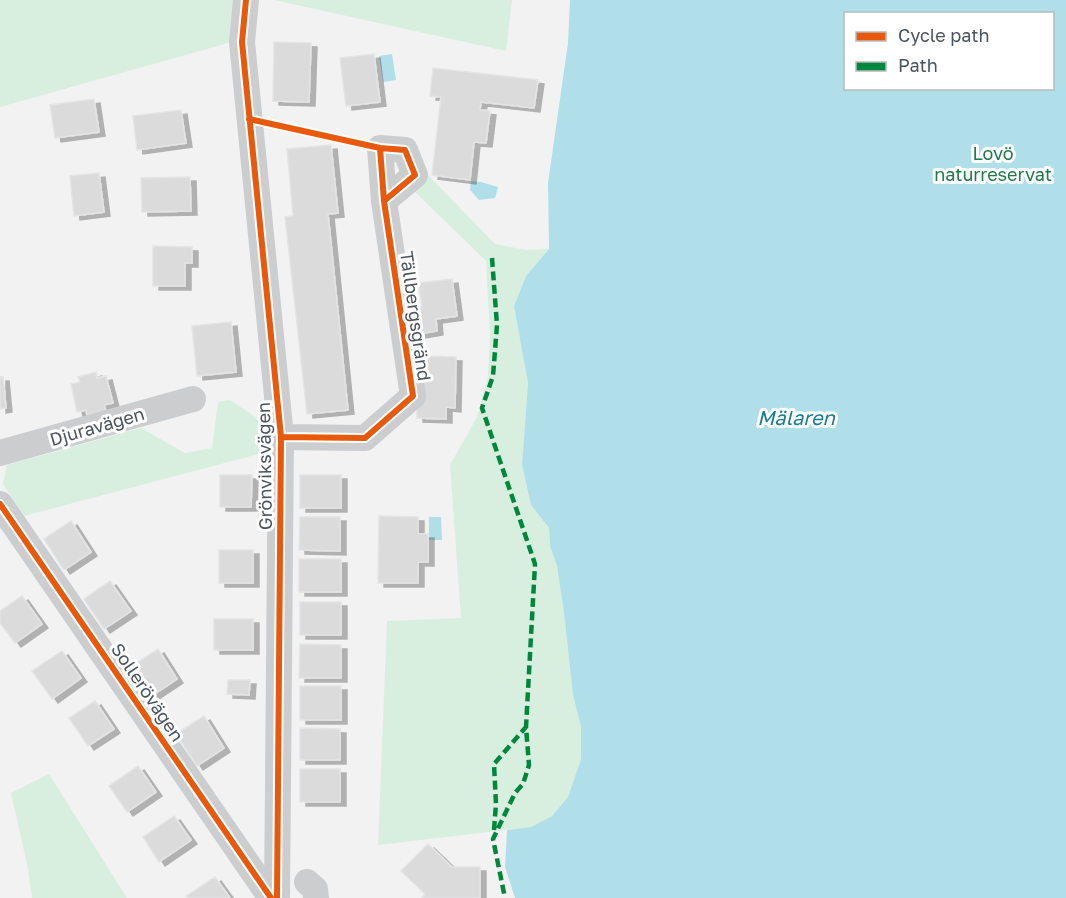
<svg xmlns="http://www.w3.org/2000/svg" width="1066" height="898" viewBox="0 0 1066 898" font-family="'Golos Text',sans-serif">
<style>
.green{fill:#d8efe0}
.water{fill:#b0dfea;fill-rule:evenodd}
.building{fill:#dbdbdc;stroke:#e3e4e5;stroke-width:1.5;filter:url(#shadow)}
.lines{fill:none;stroke-linecap:round;stroke-linejoin:round}
.minor{stroke:#cccdcf;stroke-width:26}
.quiet{stroke:#00873e;stroke-width:4.5;stroke-dasharray:9 4.5;stroke-linecap:butt}
.cycleway-casing{stroke:#fff;stroke-width:10}
.cycleway{stroke:#e8590c;stroke-width:6}
.labels{text-anchor:middle;dominant-baseline:central;stroke-width:6;stroke-linejoin:round;paint-order:stroke}
.park-label{font-size:18px;fill:#1e7b4a;stroke:#fff}
.street-label{font-size:18px;fill:#4a545d;stroke:#fff}
.water-label{font-size:20px;font-style:italic;fill:#167d94;stroke:#fff}
</style>
<defs>
<filter id="shadow"><feDropShadow dx="6" dy="4" stdDeviation="0" flood-color="#0004"/></filter>
</defs>
<rect width="100%" height="100%" fill="#f2f2f2"/>
<path class="green" d="M0 0H236L232 42 0 107Z
M274 0H512L506 51Z
M427 174 495 244 526 250 549 249 526 276 514 306 528 383 522 465 531 505 549 528 550 546 557 566 564 613 573 695 581 727V759L568 797 552 816 531 827 378 845 387 621 461 618 450 465 477 417 488 376 490 336 486 261 414 191Z
M230 400 263 422 266 452 24 516 3 484 7 465 141 428 185 453 212 448 218 402Z
M49 774 127 898H32L28 869 11 793Z"/>
<path class="water" d="M570 0H1066V898H515L505 867 507 830 531 827 552 816 568 797 581 759V727L573 695 564 613 557 566 550 546 549 528 531 505 522 465 528 383 514 306 526 276 549 249 548 183 568 43ZM846 14H1052V88H846Z
M392 54 396 80 383 82 379 56Z
M471 181 481 182 498 187 495 198 479 200 470 190Z
M429 517H441L442 540H429Z"/>
<path class="building" d="M274 42 311 43 309 102 273 101Z
M374 54 380 102 346 106 340 58Z
M433 68 538 80 534 108 481 102 480 110 490 111 486 143 474 142 470 180 432 175 441 97 430 96Z
M94 99 99 132 55 138 50 105Z
M181 110 186 143 137 150 133 116Z
M331 145 338 213 328 214 348 410 307 414 285 217 293 216 287 149Z
M99 173 104 212 74 216 70 176Z
M190 177 191 211 142 212 141 178Z
M153 246 192 247V263H185V286H153Z
M452 279 457 316 436 319 437 331 420 334 416 308 422 307 418 283Z
M231 322 236 372 197 376 192 326Z
M425 356 456 357 455 408 446 407V419L417 418V398H423Z
M96 372 97 378 106 376 113 403 104 405 106 411 87 415 86 410 77 412 71 384 80 382 78 377Z
M0 377H3L6 408 0 409Z
M220 475H252L251 507H220Z
M300 475H341V508H300Z
M379 516 418 517V534H428V562H418V583H378Z
M300 517H340V551L299 550Z
M71 521 91 552 64 570 44 539Z
M219 550H253V583H219Z
M299 559H341V592H299Z
M110 581 131 611 104 629 84 599Z
M22 596 42 624 15 643 0 623V611Z
M300 602H341V635H300Z
M214 619H253V650H214Z
M300 644 341 645V678H299Z
M158 649 177 679 150 697 130 667Z
M62 651 81 678 52 699 32 671Z
M228 680H250L249 695 227 694Z
M300 686H341V720H300Z
M95 701 114 729 88 746 69 718Z
M204 716 224 748 197 766 176 734Z
M300 728 340 729V760H300Z
M138 766 156 792 127 812 109 786Z
M300 769H340V802H300Z
M174 816 191 840 159 862 143 837Z
M428 844 452 867H480V898H422L425 894 401 871Z
M215 877 230 898H188L186 896Z"/>
<g class="lines">
<path class="minor" d="M246 0 242 42 281 437 277 898
M281 437 365 438 413 396 384 201 380 148 405 150 415 175 384 201
M0 453 193 399
M0 504 271 898
M307 882 315 889 316 898"/>
<path class="quiet" d="M492 258 497 325 493 376 482 408 535 564 526 727 529 765 523 784 515 793 493 839 505 898
M494 830 496 804 494 764 526 727"/>
<g class="cycleway-casing">
<path id="cycleway" d="M246 0 242 42 281 437 277 898
M249 119 380 148 405 150 415 175 384 201
M281 437 365 438 413 396 384 201 380 148
M0 504 271 898"/>
</g>
<use href="#cycleway" class="cycleway"/>
</g>
<g class="labels">
<g class="park-label">
<text x="993" y="153">Lovö<tspan x="993" dy="21">naturreservat</tspan></text>
</g>
<g class="street-label">
<text transform="translate(416 316) rotate(82)">Tällbergsgränd</text>
<text transform="translate(97 426) rotate(-16)">Djuravägen</text>
<text transform="translate(264 466) rotate(-91)">Grönviksvägen</text>
<text transform="translate(148 692) rotate(56)">Sollerövägen</text>
</g>
<g class="water-label">
<text x="796" y="417">Mälaren</text>
</g>
</g>
<rect x="844" y="12" width="210" height="78" fill="#ffffff" stroke="#b7bbbe" stroke-width="1.5"/>
<rect x="856" y="32" width="30" height="9" fill="#e8590c" stroke="#b7bbbe" stroke-width="1.5"/>
<text x="898" y="42" font-size="18" fill="#4a545d">Cycle path</text>
<rect x="856" y="62" width="30" height="9" fill="#00873e" stroke="#b7bbbe" stroke-width="1.5"/>
<text x="898" y="72" font-size="18" fill="#4a545d">Path</text>
</svg>
